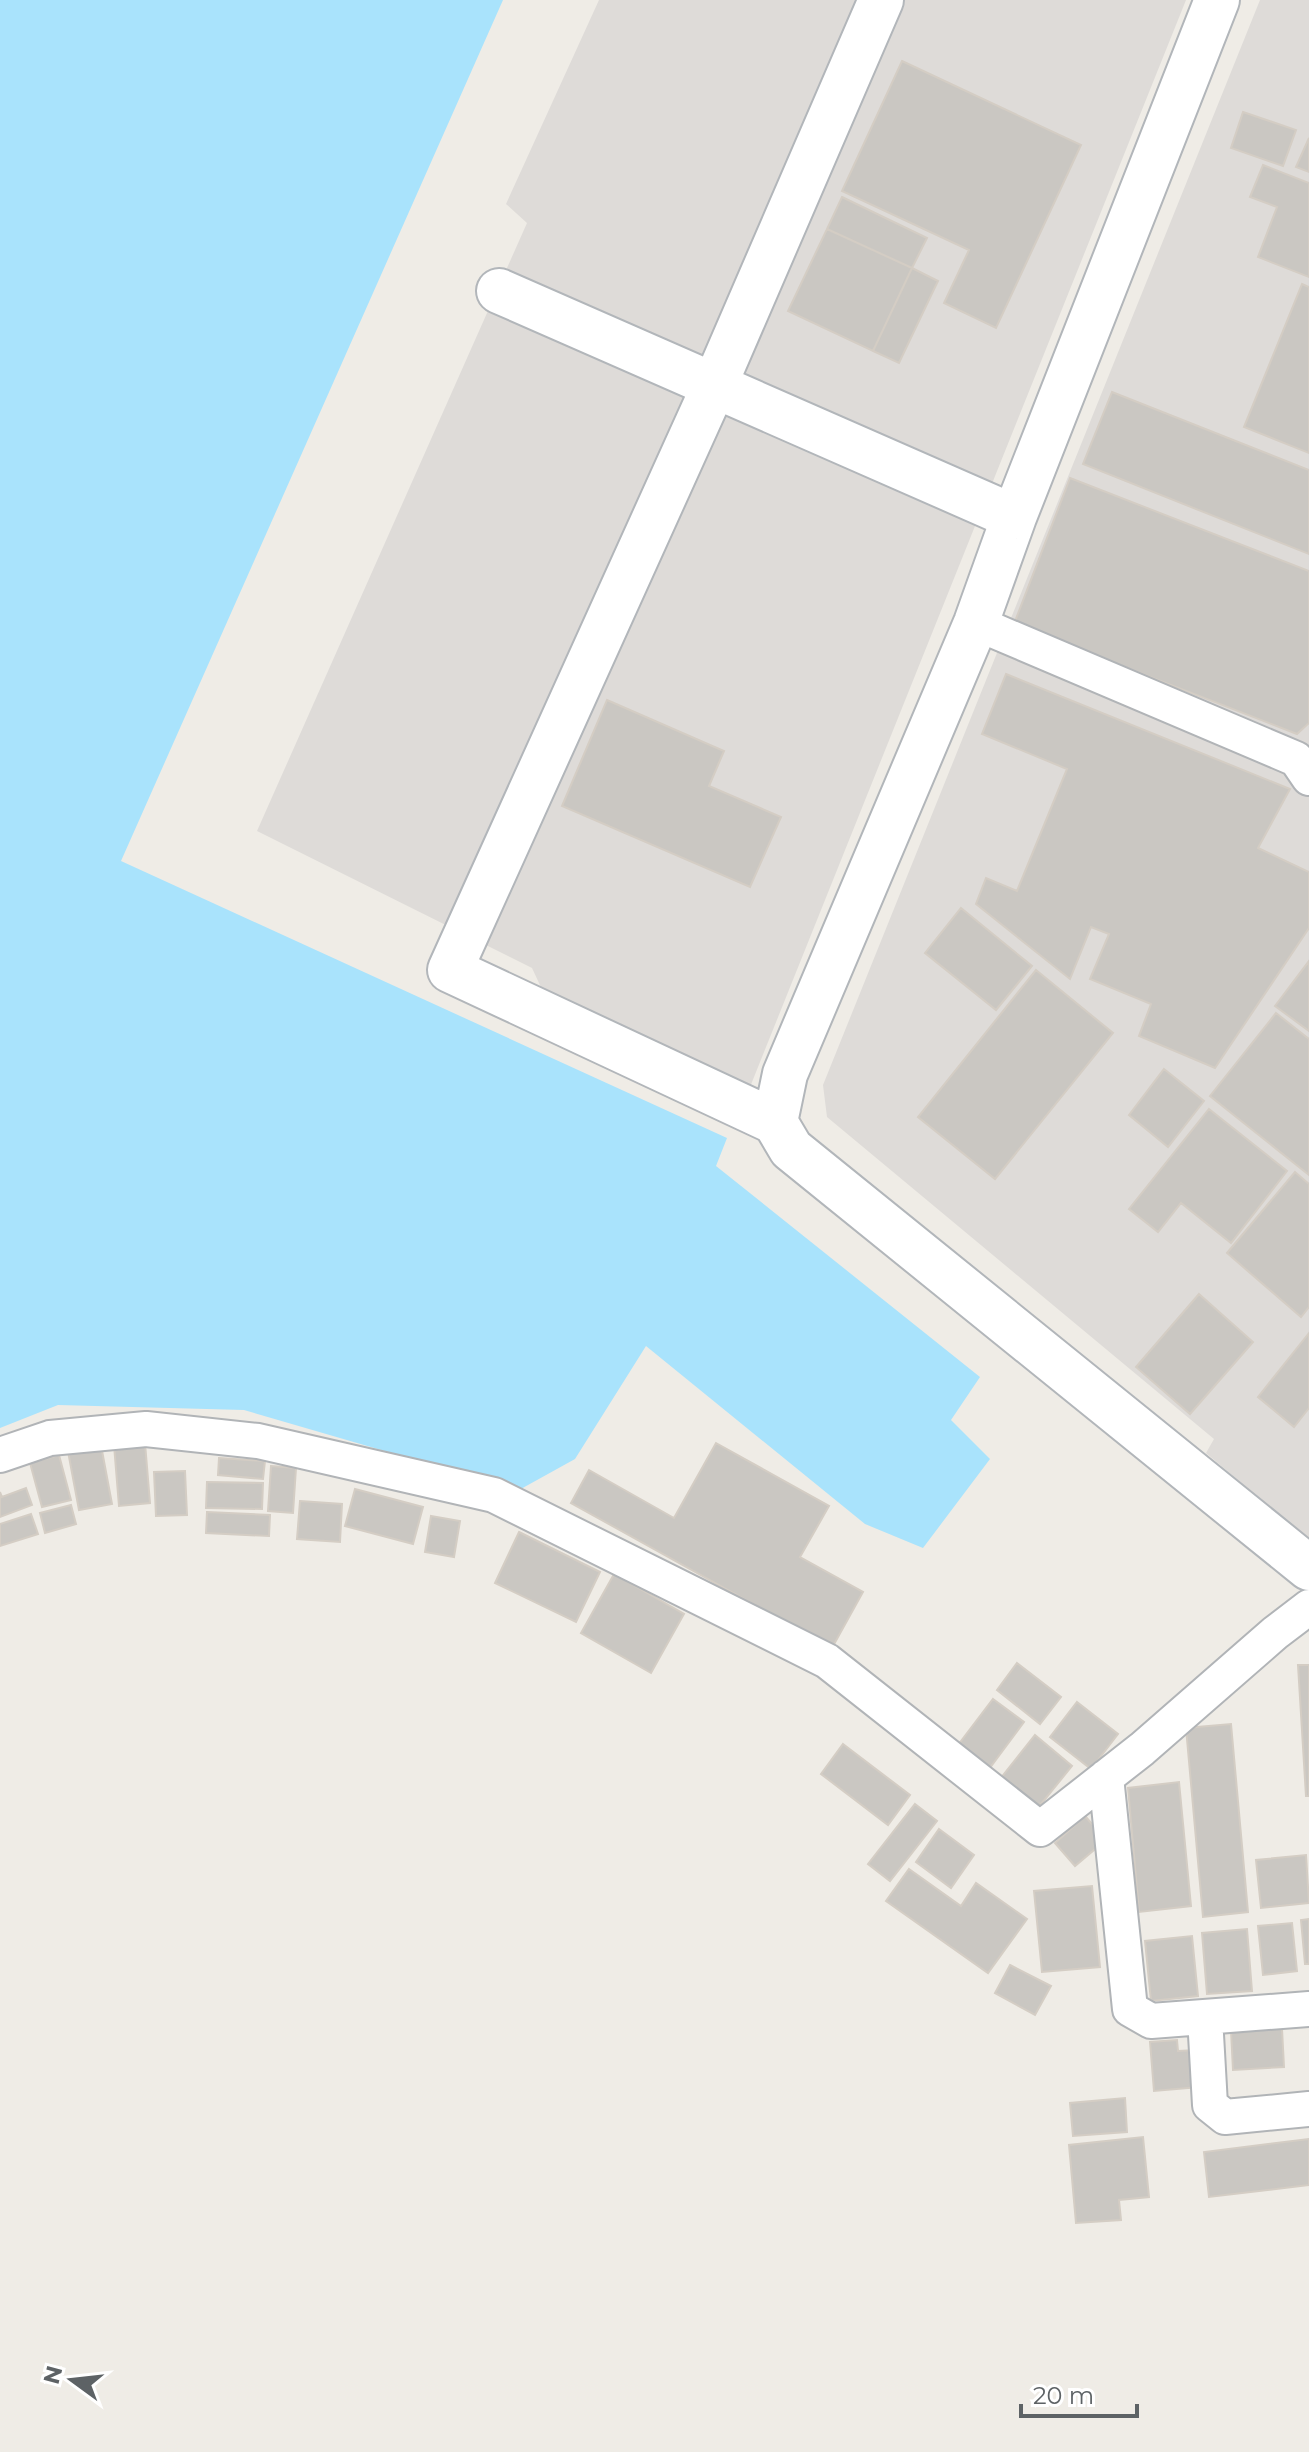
<svg xmlns="http://www.w3.org/2000/svg" width="1309" height="2452" viewBox="0 0 1309 2452" font-family="Montserrat,sans-serif">
<style>
.industrial{fill:#dedbd8}
.water{fill:#a9e3fc}
.building{fill:#cac7c2;stroke:#d4cdc4;stroke-width:2}
.lines{fill:none;stroke-linecap:round;stroke-linejoin:round}
.street-casing{stroke:#b1b4b7;stroke-width:38}
.secondary-casing{stroke:#b2b6ba;stroke-width:48}
.street{stroke:#fff;stroke-width:34}
.secondary{stroke:#fff;stroke-width:44}
</style>
<rect width="100%" height="100%" fill="#efece6"/>
<path class="industrial" d="M599 0H1186L750 1087 546 998 532 968 257 831 527 223 506 204Z
M1260 0H1309V1540L1206 1453 1214 1439 827 1117 823 1085Z"/>
<path class="water" d="M0 0H503L121 861 727 1138 716 1166 980 1377 951 1420 990 1459 923 1548 865 1524 646 1346 575 1459 519 1490 244 1410 58 1405 0 1428Z"/>
<path class="building" d="M902 61 1081 145 996 328 944 303 969 250 842 191Z
M1243 112 1296 130 1283 166 1231 148Z
M1309 138V172L1296 167Z
M1263 165 1309 183V277L1258 257 1277 207 1250 197Z
M842 197 927 238 912 268 827 229Z
M827 229 912 268 873 351 788 311Z
M912 268 938 281 899 363 873 351Z
M1302 284 1309 287V453L1244 427Z
M1112 392 1309 470V554L1083 464Z
M1070 478 1309 571V723L1297 734 1014 624Z
M1006 674 1290 789 1258 848 1309 872V928L1215 1068 1139 1036 1151 1004 1090 979 1109 934 1091 927 1070 979 976 904 986 878 1017 891 1067 769 982 734Z
M607 700 724 751 709 786 781 817 750 887 562 806Z
M961 908 1032 966 996 1010 925 953Z
M1309 961V1031L1275 1006Z
M1036 970 1113 1033 995 1179 918 1117Z
M1276 1013 1309 1039V1175L1210 1096Z
M1164 1069 1204 1101 1168 1147 1129 1115Z
M1209 1109 1287 1171 1231 1243 1181 1203 1158 1232 1129 1209Z
M1295 1172 1309 1184V1307L1301 1317 1227 1253Z
M1199 1294 1253 1342 1190 1414 1136 1367Z
M1309 1333V1408L1294 1427 1258 1397Z
M100 1440 112 1504 79 1510 67 1446Z
M145 1443 150 1503 119 1506 114 1445Z
M716 1443 829 1506 800 1557 863 1592 832 1648 571 1503 589 1470 674 1518Z
M59 1455 71 1500 42 1507 30 1463Z
M219 1458 265 1461 263 1479 218 1475Z
M271 1466 296 1468 293 1513 268 1511Z
M185 1471 187 1515 156 1516 154 1472Z
M207 1482 263 1483 262 1509 206 1508Z
M26 1488 32 1505 0 1517V1492L2 1497Z
M355 1489 423 1507 413 1544 345 1526Z
M300 1501 342 1504 340 1542 297 1539Z
M71 1505 76 1524 45 1533 40 1513Z
M207 1512 270 1515 269 1536 206 1533Z
M31 1514 38 1534 0 1546V1524Z
M431 1516 460 1521 454 1557 425 1552Z
M519 1532 600 1572 576 1622 495 1583Z
M614 1574 684 1614 651 1673 581 1633Z
M1017 1663 1061 1697 1040 1724 997 1690Z
M1298 1665H1309V1796H1306Z
M993 1699 1024 1722 989 1769 958 1745Z
M1077 1702 1118 1734 1091 1769 1050 1737Z
M1231 1724 1248 1912 1203 1917 1186 1728Z
M1035 1735 1072 1766 1037 1809 1000 1779Z
M843 1744 910 1795 888 1825 821 1774Z
M1179 1782 1191 1906 1139 1912 1128 1788Z
M915 1804 937 1821 890 1881 868 1864Z
M1085 1816 1106 1840 1075 1866 1055 1843Z
M939 1829 974 1855 951 1888 916 1862Z
M1306 1855 1309 1903 1261 1908 1256 1860Z
M909 1869 961 1906 976 1883 1027 1919 988 1973 886 1901Z
M1092 1886 1100 1967 1042 1972 1034 1891Z
M1309 1919V1964H1305L1301 1920Z
M1292 1923 1297 1971 1263 1975 1258 1926Z
M1247 1929 1252 1991 1207 1994 1202 1933Z
M1192 1936 1198 1996 1151 2001 1145 1941Z
M1010 1965 1051 1986 1035 2015 995 1993Z
M1282 2029 1284 2067 1233 2070 1231 2031Z
M1177 2040 1178 2051 1196 2050 1199 2087 1154 2091 1150 2042Z
M1125 2098 1127 2132 1073 2136 1070 2103Z
M1143 2137 1149 2197 1119 2200 1121 2220 1076 2223 1069 2145Z
M1309 2139V2185L1209 2197 1204 2152Z"/>
<g class="lines">
<g class="street-casing">
<path id="street" d="M976 623 1296 759 1309 778
M0 1455 50 1438 146 1429 258 1441 494 1495 827 1661 1040 1829 1142 1749 1275 1633 1309 1607
M1106 1777 1130 2009 1151 2021 1309 2009
M1205 2017 1210 2105 1225 2117 1309 2109"/>
</g>
<g class="secondary-casing">
<path id="secondary" d="M881 0 715 384 450 970 775 1122 791 1149 1309 1568
M499 291 1014 517
M775 1122 785 1074 976 623 1014 517 1217 0"/>
</g>
<use href="#street" class="street"/>
<use href="#secondary" class="secondary"/>
</g>
<g transform="translate(72 2380) rotate(285)" stroke="#ffffff" stroke-width="6" paint-order="stroke">
<path d="M0-6L14 30L0 20L-14 30Z" fill="#5d6265"/>
<text y="-12" font-size="22" font-weight="bold" text-anchor="middle" fill="#5d6265">N</text>
</g>
<path d="M1021 2404v12h116v-12" fill="none" stroke="#5d6265" stroke-width="4"/>
<text x="1033" y="2404" font-size="24" fill="#5d6265" stroke="#ffffff" stroke-width="6" paint-order="stroke">20 m</text>
</svg>
